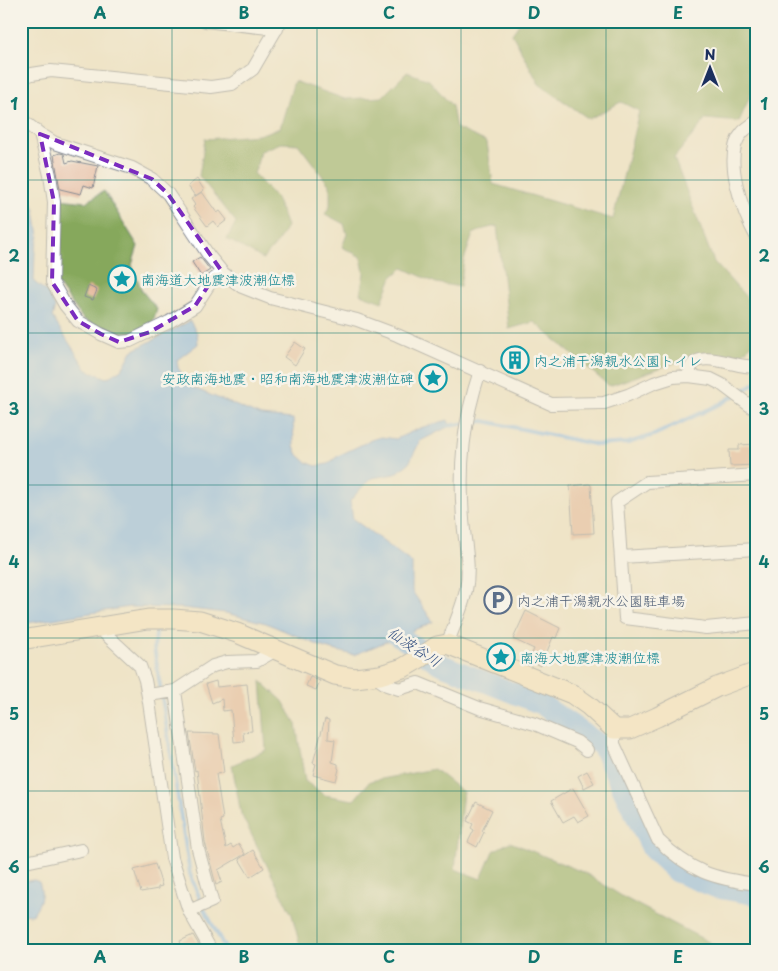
<svg xmlns="http://www.w3.org/2000/svg" width="778" height="971" viewBox="0 0 778 971" font-family="'Playpen Sans','Klee One',sans-serif">
<style>
.forest{fill:#86a85c;stroke:#506c5d}
.water{fill:#7eb6ee;stroke:#4c72a6}
.lines{fill:none;stroke-linecap:round;stroke-linejoin:round}
.stream{stroke:#7eb6ee;stroke-width:4}
.river{stroke:#7eb6ee;stroke-width:21}
.building{fill:#e4b497}
.street-casing{stroke:#858a92;stroke-width:14}
.secondary-casing{stroke:#858a92;stroke-width:21}
.street{stroke:#fff;stroke-width:12}
.secondary{stroke:#fae7c3;stroke-width:19}
.marked{fill:none;stroke:#7b2cbf;stroke-width:4;stroke-dasharray:10 6;stroke-linejoin:round}
.grid{fill:none;stroke:#0f766e;stroke-width:1;stroke-opacity:0.55}
.labels{text-anchor:middle;dominant-baseline:central;stroke-width:5;stroke-linejoin:round;paint-order:stroke}
.culture-label{font-size:14px;fill:#0d838f;stroke:#f7f3e8;text-anchor:start}
.service-label{font-size:14px;fill:#4e5e75;stroke:#f7f3e8;text-anchor:start}
.water-label{font-size:15px;font-style:italic;fill:#345182;stroke:#f7f3e8}
.neatline{fill:none;stroke:#0f766e;stroke-width:2}
.grid-label{font-size:16px;text-anchor:middle;font-weight:bold;fill:#0f766e}
</style>
<rect width="100%" height="100%" fill="#f7f3e8"/>
<filter id="ink" filterUnits="userSpaceOnUse"><feTurbulence type="fractalNoise" baseFrequency=".02" numOctaves="2"/><feDisplacementMap in="SourceGraphic" scale="10" xChannelSelector="R" yChannelSelector="G"/><feConvolveMatrix kernelMatrix="1 2 1 2 8 2 1 2 1" color-interpolation-filters="sRGB"/></filter>
<filter id="wash" filterUnits="userSpaceOnUse"><feTurbulence type="fractalNoise" baseFrequency=".0096" numOctaves="4" result="noise"/><feDisplacementMap in="SourceGraphic" scale="20" xChannelSelector="R" yChannelSelector="G"/><feGaussianBlur stdDeviation="1.12" result="paint"/><feColorMatrix in="noise" values="0 0 0 0 0 0 0 0 0 0 0 0 0 0 0 0 0 1.4 0 .05"/><feComposite in="paint" operator="in"/></filter>
<g filter="url(#wash)">
<rect width="100%" height="100%" fill="#efe4c7"/>
<path class="forest" d="M521 21H757V40L751 44C766 69 749 97 739 122L706 119 674 158 714 262 757 309V340L742 354 697 355 609 386 534 322 509 329 497 226 484 229 473 234 464 260 460 287 436 283 403 268 392 277 382 302 360 294 364 273 361 257 342 247 347 234 344 224 325 214 330 206V186L298 144 281 143 261 151 254 174 276 198 287 226 278 242 263 259 227 239 236 222 199 176 205 139 258 135 280 128 294 81 345 99 382 97 407 72 429 80 452 106 456 128 487 142 493 184 613 219 639 111 621 102 589 119 539 84 512 34Z
M104 191 138 246 132 265 142 291 157 309 152 326 128 336H116L83 319 57 283 60 199 86 202Z
M261 681 283 701 296 724 305 781 324 795 354 800 370 781 434 769 463 792 455 869 481 879 493 851 510 842 585 873 625 898 724 950H301L292 915 241 814 232 765 266 750Z"/>
<path class="water" d="M21 179 24 181 35 210 39 236 35 251 34 282 47 292 55 307 52 317 87 370 107 378 123 368 132 351 190 321 197 333 198 344 177 360 178 368 191 387 261 416 293 419 294 446 298 455 306 462 316 466 328 464 338 456 371 440 381 437 396 439 420 428 448 420 450 426 420 441 409 463 395 474 372 478 362 487 350 501 353 519 412 563V591L433 622 354 655 325 648 266 623 226 613 183 608 129 607 21 624Z
M34 880 39 882C44 896 40 903 32 915L21 914V882Z"/>
<g class="lines">
<path class="stream" d="M446 426 484 421 598 445 628 443 654 435 720 404 757 382
M158 623 154 647 190 874 204 909 226 950"/>
<path class="river" d="M376 620 440 664 541 704 602 746 652 849 676 872 717 888 757 895"/>
</g>
<g id="blocks">
<path class="building" d="M60 153 64 154 66 163 72 161 98 166 93 188 84 185 81 194 60 189 54 155Z
M197 179 204 190 195 196 188 186Z
M202 192 217 213 220 211 227 220 218 227 213 221 207 226 193 207 195 205 191 199Z
M200 257 210 270 201 276 192 262Z
M88 286 97 290 93 300 84 297Z
M295 342 305 349 295 365 284 357Z
M509 353H521L524 355 525 362 521 365H509L506 363 504 359Z
M757 444V465L730 466 729 450H739V445Z
M589 484 591 485 594 533 573 534 570 486Z
M526 611 560 628 556 638 553 637 541 666 529 660 534 649 513 639Z
M310 677 320 681 316 690 306 686Z
M216 681 217 687 247 684 252 731 243 732 244 741 234 742 231 710 223 711 222 699 212 703 206 684Z
M325 719 329 720 328 739 335 740 332 762 338 764V768L339 769 336 781 313 775 316 764 313 763Z
M189 733 219 734 224 773 216 774 223 819 220 820 226 848 231 845 233 848 239 844 245 854 218 870 222 882 216 885 205 842 197 770 195 771Z
M587 771 594 783 584 788 578 776Z
M573 788 589 816 578 822 574 816 563 822 551 801Z
M476 802 492 810 482 831 484 832 477 847 468 842 474 830 471 828 473 824 467 821Z
M253 850 264 868 250 877 239 859Z
M155 864 162 886 158 887V889L141 892 134 870Z
M193 935 202 950H183L180 941Z"/>
</g>
</g>
<g filter="url(#ink)">
<use href="#blocks" fill-opacity="0" stroke="#858a92" stroke-width="1"/>
<g class="lines">
<g class="street-casing">
<path id="street" d="M205 21 277 29
M21 78 32 74 51 71 211 87 232 84 253 69 281 21
M21 119 40 134 55 143 132 168 152 179 168 194 209 256 223 273 242 287 270 298 357 320 397 335 551 404 604 403 628 395 654 383 673 377 689 376 711 379 721 384 757 411
M757 121C752 125 746 128 742 133 721 156 744 215 757 238
M40 134 50 175 54 202 52 282 65 305 78 321 101 334 119 342 130 341 169 322 195 306 212 280 223 273
M689 376C690 373 690 367 692 365 703 350 741 370 757 366
M757 475 647 482 617 502 625 618 706 628 757 623
M621 557 757 549
M98 627 140 666 145 680 149 702 172 858 189 911 211 950
M447 644C454 626 462 609 466 590 471 566 464 541 463 518 459 465 463 422 480 371
M374 676 387 685 399 689 418 683 479 708 535 724 577 742 587 750
M175 691 198 849 212 901 189 911
M148 695 175 691 213 666 227 662 257 661 276 650
M614 729V744L658 840C690 871 713 879 757 884
M21 863 81 850"/>
</g>
<g class="secondary-casing">
<path id="secondary" d="M21 640 148 619H173L200 621 237 633 335 675 355 678 380 675 403 668 420 658 437 646 447 644 572 694 589 706 614 729H630L657 717 717 687 757 672"/>
</g>
<use href="#street" class="street"/>
<use href="#secondary" class="secondary"/>
</g>
</g>
<path d="M0 0H778V971H0ZM40 134 152 179 168 194 223 273 212 280 195 306 150 332 119 342 101 334 78 321 52 282 54 202Z" fill="#efe4c7" fill-opacity=".55" fill-rule="evenodd"/>
<path class="marked" d="M40 134 152 179 168 194 223 273 212 280 195 306 150 332 119 342 101 334 78 321 52 282 54 202Z"/>
<path class="grid" d="M172 21V950M317 21V950M461 21V950M606 21V950M21 180H757M21 333H757M21 485H757M21 638H757M21 791H757"/>
<defs>
<g id="sight-ring" transform="scale(1.4375)"><circle r="9.5" fill="#f7f3e8" stroke="#0f9aa8" stroke-width="1.5"/><path d="M0-6L1.8-2.2L6-1.7L2.9 1.2L3.7 5.4L0 3.3L-3.7 5.4L-2.9 1.2L-6-1.7L-1.8-2.2Z" fill="#0f9aa8"/></g>
<g id="building-ring" transform="scale(1.4375)"><circle r="9.5" fill="#f7f3e8" stroke="#0f9aa8" stroke-width="1.5"/><path d="M-4-6H4V6H1V3H-1V6H-4ZM-2.5-4.3h1.7v1.8h-1.7ZM.8-4.3h1.7v1.8H.8ZM-2.5-1h1.7V.8h-1.7ZM.8-1h1.7V.8H.8Z" fill="#0f9aa8"/></g>
<g id="parking-ring" transform="scale(1.4375)"><circle r="9.5" fill="#f7f3e8" stroke="#5c6f8a" stroke-width="1.5"/><path d="M-3.5-5.5H1a3.5 3.5 0 0 1 0 7H-1V5.5H-3.5ZM-1-3.4V-.6H.8a1.4 1.4 0 0 0 0-2.8Z" fill="#5c6f8a"/></g>
</defs>
<g fill-rule="evenodd">
<use href="#sight-ring" x="122" y="279"/>
<use href="#building-ring" x="515" y="360"/>
<use href="#sight-ring" x="433" y="378"/>
<use href="#parking-ring" x="498" y="600"/>
<use href="#sight-ring" x="501" y="657"/>
</g>
<g class="labels">
<g class="culture-label">
<text x="141" y="279">南海道大地震津波潮位標</text>
<text x="534" y="360">内之浦干潟親水公園トイレ</text>
<text x="414" y="378" text-anchor="end">安政南海地震・昭和南海地震津波潮位碑</text>
<text x="520" y="657">南海大地震津波潮位標</text>
</g>
<g class="service-label">
<text x="517" y="600">内之浦干潟親水公園駐車場</text>
</g>
<g class="water-label">
<text transform="translate(415 646) rotate(33)">仙波谷川</text>
</g>
</g>
<rect width="778" height="971" fill="none" stroke="#f7f3e8" stroke-width="55"/>
<g transform="translate(710 68)" stroke="#f7f3e8" stroke-width="4" paint-order="stroke">
<path d="M0-4L9 19L0 12L-9 19Z" fill="#1b2f5e"/>
<text y="-8" font-size="14" font-weight="bold" text-anchor="middle" fill="#1b2f5e">N</text>
</g>
<rect x="28" y="28" width="722" height="916" class="neatline"/>
<g class="grid-label">
<text x="100" y="19">A</text>
<text x="244" y="19">B</text>
<text x="389" y="19">C</text>
<text x="534" y="19">D</text>
<text x="678" y="19">E</text>
<text x="14" y="110">1</text>
<text x="764" y="110">1</text>
<text x="14" y="262">2</text>
<text x="764" y="262">2</text>
<text x="14" y="415">3</text>
<text x="764" y="415">3</text>
<text x="14" y="568">4</text>
<text x="764" y="568">4</text>
<text x="14" y="720">5</text>
<text x="764" y="720">5</text>
<text x="14" y="873">6</text>
<text x="764" y="873">6</text>
<text x="100" y="963">A</text>
<text x="244" y="963">B</text>
<text x="389" y="963">C</text>
<text x="534" y="963">D</text>
<text x="678" y="963">E</text>
</g>
</svg>
